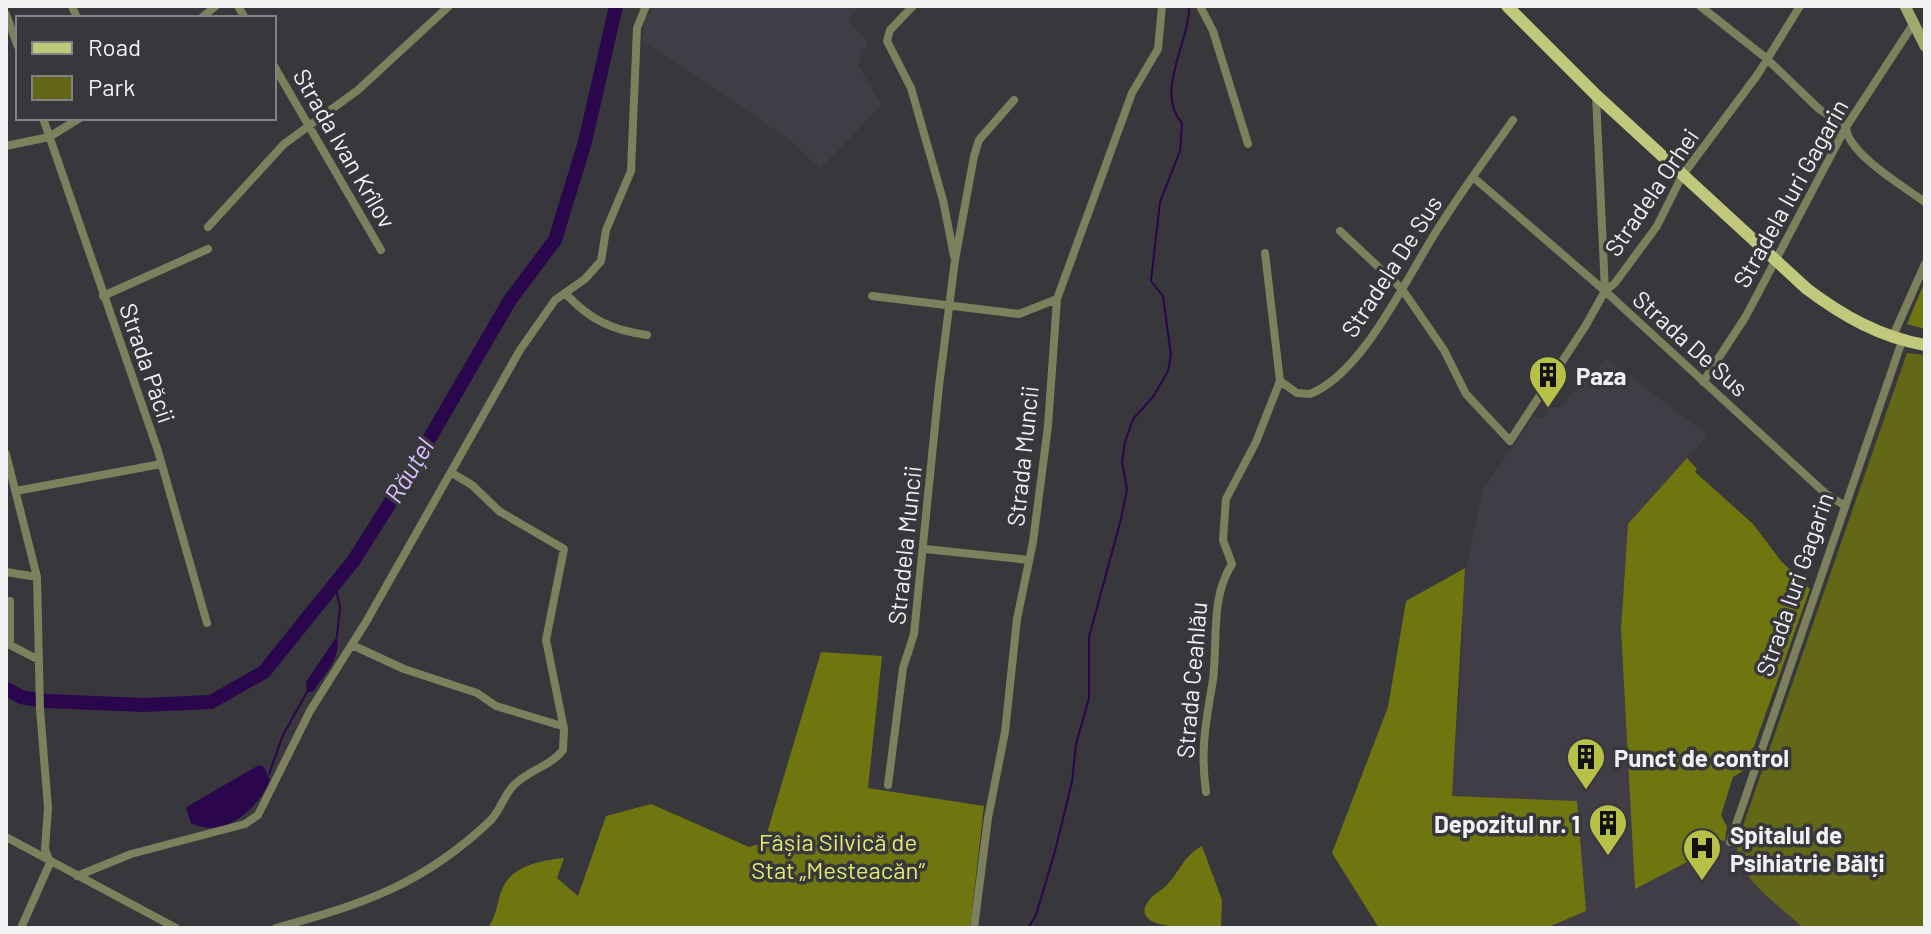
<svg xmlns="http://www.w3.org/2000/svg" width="1931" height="934" viewBox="0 0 1931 934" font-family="Barlow,sans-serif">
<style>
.built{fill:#403d47}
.green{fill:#636817}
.forest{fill:#6f760f}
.water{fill:#2a064d}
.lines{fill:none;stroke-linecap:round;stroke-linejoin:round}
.stream{stroke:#2a064d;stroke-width:2}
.river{stroke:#2a064d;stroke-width:14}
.street{stroke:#7c805c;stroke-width:8}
.secondary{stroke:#a2a96f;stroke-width:11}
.primary{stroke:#c0c87c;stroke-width:12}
.labels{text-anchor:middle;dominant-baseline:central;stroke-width:7;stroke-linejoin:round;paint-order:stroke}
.street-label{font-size:24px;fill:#f1f0f3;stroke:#38373b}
.poi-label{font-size:24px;font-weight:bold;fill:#f1f0f3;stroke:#38373b;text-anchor:start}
.park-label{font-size:24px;fill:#e0eb71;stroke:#38373b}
.water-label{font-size:26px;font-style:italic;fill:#d6c1ff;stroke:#38373b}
</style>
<rect width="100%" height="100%" fill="#38373b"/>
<path class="built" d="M657 6H859L848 19 868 42 858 65 882 105 820 169 793 142 642 41 645 18Z
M1606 358 1708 435 1628 525 1621 629 1630 783 1719 840 1737 843 1740 865 1747 875 1803 928H1546L1586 911 1452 797 1463 634 1461 593 1483 489 1535 415 1541 419 1548 413 1544 410 1548 406 1559 408Z"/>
<path class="green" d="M1907 353 1925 355V928H1803C1782 907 1733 876 1737 843Z"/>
<path class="forest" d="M1925 281V329L1907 324Z
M1687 458 1697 469 1695 472 1753 524 1781 561 1810 589 1746 769 1733 777 1721 815 1727 827 1725 841 1719 840 1716 847 1635 889 1621 629 1628 524Z
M1465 568 1452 796 1577 801 1586 911 1546 928H1379L1332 853 1388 707 1406 601Z
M821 652 882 656 868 788 984 806 970 928H488C497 916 497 900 503 887 514 865 543 860 564 858L557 878 578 896 606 816 651 804 749 847 764 843Z
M1202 846 1222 900 1221 928C1208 928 1122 933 1150 899 1154 894 1160 891 1165 887 1181 871 1182 857 1202 846Z"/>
<path class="water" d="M337 636C342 658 323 676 313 692H307L306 682Z
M259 765 264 767 270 780C259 808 224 840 191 823L186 808 190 805Z"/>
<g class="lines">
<path class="stream" d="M335 585 340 607 337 636
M269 774 283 735 307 692
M1028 928 1036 915 1055 851 1072 782 1076 744 1089 698V637L1121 519 1127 489 1122 462 1125 442 1133 419 1153 397 1168 371 1171 355 1163 296 1151 281 1160 202 1180 151 1182 123C1154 92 1190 42 1189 6"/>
<path class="river" d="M6 689 21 697 46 701 142 705 211 702 264 672 354 560 414 465 510 300 555 240 585 142 616 6"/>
<path class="street" d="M72 6 77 18
M238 6 245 18
M913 6 890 30 887 41 911 88 943 200 954 256
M1200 6 1213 31 1248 144
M1700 6 1766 58 1819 109 1846 127C1847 153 1904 187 1925 202
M6 14 18 47
M201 18 216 6
M274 66 381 250
M1596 96 1605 291
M43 118 158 451 207 623
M6 146 49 137 80 118
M1473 177 1605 291 1825 493 1845 506
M208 227 284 144 358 90 449 6
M1340 231 1402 289 1444 350 1466 394 1510 441 1586 325 1605 291 1615 283 1657 226 1682 176 1758 74 1800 6
M566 294C590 320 612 330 647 335
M103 296 208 249
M872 296 1019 314 1057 299
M1892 338 1925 264
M1280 381 1297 393 1310 394C1366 372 1410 269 1443 221 1465 186 1490 153 1513 120
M1703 382 1746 316 1846 127 1914 23
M6 454 37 577 40 709 48 808 45 849 50 863 21 928
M16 491 161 464
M925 549 1029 560
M6 572 37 577
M10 601V645
M8 644 39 660
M352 645 404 669 477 693 496 706 562 726
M888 785 903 668 914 634 939 386 955 260 974 156 979 140 1014 100
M1206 792C1200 749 1206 722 1213 680 1218 641 1210 598 1232 564L1223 540 1226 499 1256 442 1280 381 1265 253
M6 837 176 928
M1730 842 1902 341
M77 876 131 854 245 824 258 815 310 711 366 622 520 350 555 300 585 279 601 261 606 230 631 171 637 28 646 6
M276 928C363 904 423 885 491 820 501 809 504 795 514 785 529 770 551 766 563 750L564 729 546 640 564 549 499 511 472 485 452 473
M974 928 988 818 1005 732 1017 619 1033 542 1048 426 1057 299 1132 93 1158 49 1162 6"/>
<path class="secondary" d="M1905 6 1925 46"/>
<path class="primary" d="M1507 6 1596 95 1807 289C1843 316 1880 337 1925 345"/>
</g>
<defs>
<g id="building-pin" transform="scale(2)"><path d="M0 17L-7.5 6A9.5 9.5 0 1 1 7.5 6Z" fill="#b7c148" stroke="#38373b"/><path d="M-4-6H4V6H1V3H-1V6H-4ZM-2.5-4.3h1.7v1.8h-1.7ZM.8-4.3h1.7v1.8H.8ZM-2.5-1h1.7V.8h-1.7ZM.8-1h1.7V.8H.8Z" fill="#111"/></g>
<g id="hospital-pin" transform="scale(2)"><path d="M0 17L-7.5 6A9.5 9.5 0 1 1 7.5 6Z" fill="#b7c148" stroke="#38373b"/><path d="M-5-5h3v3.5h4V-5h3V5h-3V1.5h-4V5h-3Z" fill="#111"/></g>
</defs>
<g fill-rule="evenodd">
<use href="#building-pin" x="1548" y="375"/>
<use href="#building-pin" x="1586" y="757"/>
<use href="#building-pin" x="1608" y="823"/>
<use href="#hospital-pin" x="1702" y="848"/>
</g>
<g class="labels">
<g class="street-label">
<text transform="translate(345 148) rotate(60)">Strada Ivan Krîlov</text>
<text transform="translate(1651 192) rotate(-56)">Stradela Orhei</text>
<text transform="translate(1790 193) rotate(-61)">Stradela Iuri Gagarin</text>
<text transform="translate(1391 266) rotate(-57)">Stradela De Sus</text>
<text transform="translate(1691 343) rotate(42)">Strada De Sus</text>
<text transform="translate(148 363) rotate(71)">Strada Păcii</text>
<text transform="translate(1022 456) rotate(-84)">Strada Muncii</text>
<text transform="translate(904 545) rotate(-84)">Stradela Muncii</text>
<text transform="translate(1794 584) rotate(-71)">Strada Iuri Gagarin</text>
<text transform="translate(1191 680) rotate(-85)">Strada Ceahlău</text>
</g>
<g class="poi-label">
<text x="1576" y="375">Paza</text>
<text x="1614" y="757">Punct de control</text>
<text x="1580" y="823" text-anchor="end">Depozitul nr. 1</text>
<text x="1730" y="834">Spitalul de<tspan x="1730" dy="28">Psihiatrie Bălți</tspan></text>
</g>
<g class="park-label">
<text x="838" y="841">Fâșia Silvică de<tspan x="838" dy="28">Stat „Mesteacăn“</tspan></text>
</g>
<g class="water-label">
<text transform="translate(408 470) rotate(-59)">Răuțel</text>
</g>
</g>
<rect width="1931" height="934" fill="none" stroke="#f1f0f3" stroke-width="16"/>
<rect x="16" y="16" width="260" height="104" fill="#38373b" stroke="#828185" stroke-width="2"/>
<rect x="32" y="42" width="40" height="12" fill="#c0c87c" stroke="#828185" stroke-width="2"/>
<text x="88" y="56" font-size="24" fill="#f1f0f3">Road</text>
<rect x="32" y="76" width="40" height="24" fill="#636817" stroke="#828185" stroke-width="2"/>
<text x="88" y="96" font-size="24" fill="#f1f0f3">Park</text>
</svg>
